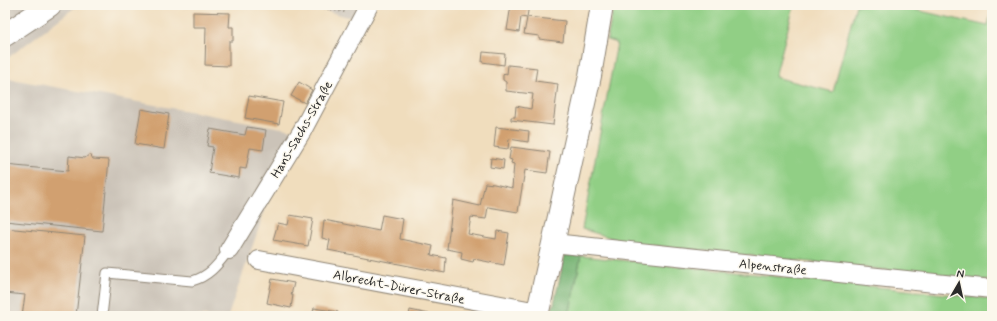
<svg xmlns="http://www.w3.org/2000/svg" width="997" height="321" font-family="Mynerve,sans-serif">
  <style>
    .industrial { fill: #cbc3b8 }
    .green { fill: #91cf85; stroke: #5e7d58 }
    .forest { fill: #74b272; stroke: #506e4e }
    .building { fill: #d1a070 }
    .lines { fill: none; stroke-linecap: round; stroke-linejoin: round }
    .service-casing { stroke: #8e8474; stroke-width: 11 }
    .minor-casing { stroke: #8e8474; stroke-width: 20 }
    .tertiary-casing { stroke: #8e8474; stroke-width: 24 }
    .secondary-casing { stroke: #8e8474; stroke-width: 24 }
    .path { stroke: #8e8474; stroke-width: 2.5; stroke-dasharray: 1 3; stroke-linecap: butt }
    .service { stroke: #fff; stroke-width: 9 }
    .minor { stroke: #fff; stroke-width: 18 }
    .tertiary { stroke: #fff; stroke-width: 22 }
    .secondary { stroke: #fff; stroke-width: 22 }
    .labels { text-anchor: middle; stroke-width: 3; stroke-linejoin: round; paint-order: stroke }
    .street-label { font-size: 13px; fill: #2b2b2b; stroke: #fbf7ec }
  </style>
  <rect width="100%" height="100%" fill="#fbf7ec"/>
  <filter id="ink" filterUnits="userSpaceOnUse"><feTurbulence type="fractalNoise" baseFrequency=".025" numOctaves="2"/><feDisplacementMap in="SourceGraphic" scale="8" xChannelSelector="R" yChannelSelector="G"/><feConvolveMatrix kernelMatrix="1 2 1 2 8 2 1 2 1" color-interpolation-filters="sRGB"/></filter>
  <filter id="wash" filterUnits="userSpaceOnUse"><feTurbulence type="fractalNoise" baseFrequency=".012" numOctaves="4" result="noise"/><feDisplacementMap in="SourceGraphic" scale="16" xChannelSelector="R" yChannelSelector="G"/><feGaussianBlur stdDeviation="0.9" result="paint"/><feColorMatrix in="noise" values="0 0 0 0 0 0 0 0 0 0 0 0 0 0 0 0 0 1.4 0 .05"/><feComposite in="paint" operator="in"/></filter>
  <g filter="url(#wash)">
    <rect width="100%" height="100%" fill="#f0ddbd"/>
    <!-- industrial -->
    <g class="industrial">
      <polygon points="5,5 78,5 5,60"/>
      <polygon points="304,5 361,5 352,18"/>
      <polygon points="5,78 293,130 228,316 5,316"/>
    </g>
    <!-- green -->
    <g class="green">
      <polygon points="614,5 794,5 775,77 833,92 856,5 893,5 988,26 992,7 992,281 628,243 582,229 617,43 607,40"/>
      <polygon points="581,256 992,299 992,316 569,316"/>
    </g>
    <!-- forest -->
    <polygon class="forest" points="565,255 581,256 569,316 549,316 554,304"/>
    <g id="blocks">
      <!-- building -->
      <g class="building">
        <polygon points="511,5 529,5 527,17 565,21 563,42 539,39 539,36 524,34 527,18 521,17 519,32 507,30"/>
        <polygon points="193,12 230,13 229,27 233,27 233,41 229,41 229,66 205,65 206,27 193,27"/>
        <polygon points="483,52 505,54 504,65 482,62"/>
        <polygon points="508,65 537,68 535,81 558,84 553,125 511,120 511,117 515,117 516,106 531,109 533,94 506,91 506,82 503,80 503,75 505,73 507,74"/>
        <polygon points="299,82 312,90 305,103 291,96"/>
        <polygon points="249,96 283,102 279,124 245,118"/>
        <polygon points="141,109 169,114 164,149 135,144"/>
        <polygon points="247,127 266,130 263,150 250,148 246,169 240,168 239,178 209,173 213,147 207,146 210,129 245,135"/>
        <polygon points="496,127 529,131 528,142 509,139 508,149 494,147"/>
        <polygon points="511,147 550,152 547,173 525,170 518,212 488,207 486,219 471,217 468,234 496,239 497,231 509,233 504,265 474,259 473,262 461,259 462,252 447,249 453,200 480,206 485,183 494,184 512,188 514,164 511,163 512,160 509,159"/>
        <polygon points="90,154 93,159 109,160 102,231 5,221 5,165 68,171 69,156 85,158"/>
        <polygon points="491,158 504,160 503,169 490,167"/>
        <polygon points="290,215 313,219 308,246 273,240 278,223 288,225"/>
        <polygon points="382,215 403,219 400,239 433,246 431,255 446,258 445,273 328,250 330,240 322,238 324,220 379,231"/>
        <polygon points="5,228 85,236 76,316 22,316 25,295 5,293"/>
        <polygon points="272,279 294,283 291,295 293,295 291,308 267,303"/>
        <polygon points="314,308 338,312 338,316 312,316"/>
        <polygon points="410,310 434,315 434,316 409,316"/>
      </g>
    </g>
  </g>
  <g filter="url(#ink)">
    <use href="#blocks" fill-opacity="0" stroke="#8e8474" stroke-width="1"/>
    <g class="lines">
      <!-- service casing -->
      <g class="service-casing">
        <path id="service" d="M102,316l5,-43 85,8c18,-5 26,-17 37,-31"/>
      </g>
      <!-- minor casing -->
      <g class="minor-casing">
        <g id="minor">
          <polyline points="553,243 992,289"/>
          <polyline points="229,250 302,131 369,5"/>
          <polyline points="259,260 538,312"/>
        </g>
      </g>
      <!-- tertiary casing -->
      <g class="tertiary-casing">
        <polyline id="tertiary" points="537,316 590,76 602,5"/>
      </g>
      <!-- secondary casing -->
      <g class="secondary-casing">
        <polyline id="secondary" points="5,35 50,5"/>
      </g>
      <!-- path -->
      <polyline class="path" points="308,5 345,12"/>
      <!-- service -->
      <use href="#service" class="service"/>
      <!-- minor -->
      <use href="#minor" class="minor"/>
      <!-- tertiary -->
      <use href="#tertiary" class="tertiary"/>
      <!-- secondary -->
      <use href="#secondary" class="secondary"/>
    </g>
  </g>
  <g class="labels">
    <!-- street labels -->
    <g class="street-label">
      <text transform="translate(301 129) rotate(-60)" y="5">Hans-Sachs-Straße</text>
      <text transform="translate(773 266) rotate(6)" y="5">Alpenstraße</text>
      <text transform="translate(399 286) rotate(11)" y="5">Albrecht-Dürer-Straße</text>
    </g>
  </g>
  <!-- margin -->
  <rect width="997" height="321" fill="none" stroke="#fbf7ec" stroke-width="20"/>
  <!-- north arrow -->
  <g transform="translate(959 283) rotate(9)" stroke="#fbf7ec" stroke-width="3" paint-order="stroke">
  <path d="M0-3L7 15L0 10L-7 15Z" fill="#2b2b2b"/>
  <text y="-6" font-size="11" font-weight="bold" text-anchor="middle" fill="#2b2b2b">N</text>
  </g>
</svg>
